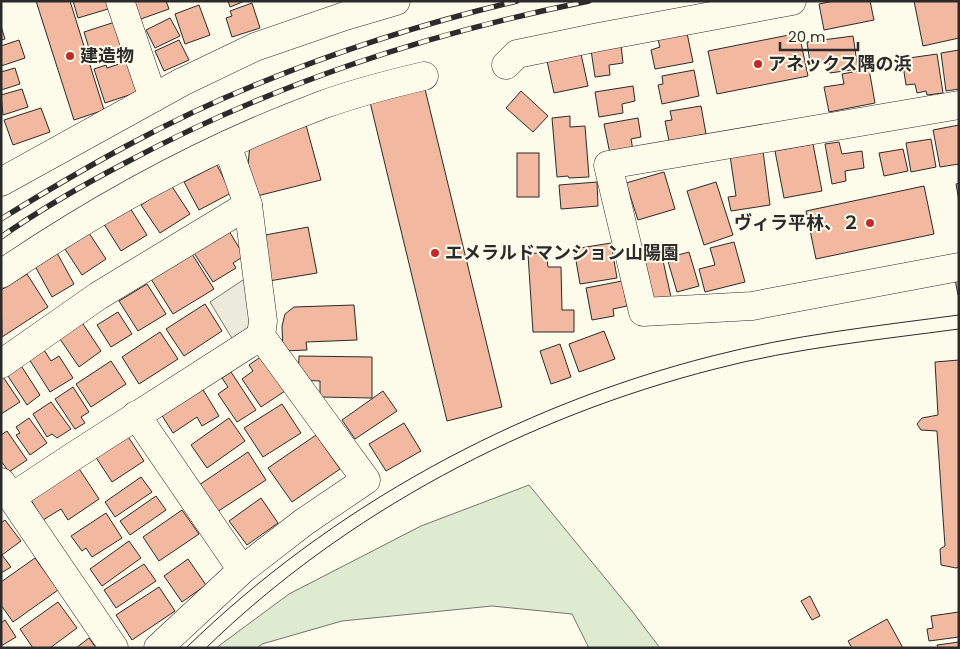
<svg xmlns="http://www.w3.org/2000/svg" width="960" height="649" font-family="Poppins,'Noto Sans JP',sans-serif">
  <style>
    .green { fill: #deebd1; stroke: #74746e }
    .parking { fill: #eceadb; stroke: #74746e }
    .building { fill: #f2b8a0; stroke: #2b2b2b }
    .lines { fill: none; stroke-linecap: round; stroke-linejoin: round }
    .minor-casing { stroke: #2b2b2b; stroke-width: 29 }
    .minor { stroke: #fdfbea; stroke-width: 28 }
    .tram { stroke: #2b2b2b; stroke-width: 1 }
    .rail-casing { stroke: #2b2b2b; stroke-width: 5.5 }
    .rail { stroke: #fdfbea; stroke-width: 4; stroke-dasharray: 11; stroke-linecap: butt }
    .poi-dot { fill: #c62828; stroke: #fdfbea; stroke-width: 2 }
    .labels { text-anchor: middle; stroke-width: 4; stroke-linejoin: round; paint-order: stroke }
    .poi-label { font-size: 18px; font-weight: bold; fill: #2b2b2b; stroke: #fdfbea; text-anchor: start }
  </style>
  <rect width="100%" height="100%" fill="#fdfbea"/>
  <!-- green -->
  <polygon class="green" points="529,485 632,611 660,648 589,648 572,614 492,606 342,621 262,644 257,648 216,648 289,594 421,526"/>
  <!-- parking -->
  <polygon class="parking" points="249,276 257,321 236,345 210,302"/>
  <!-- building -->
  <g class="building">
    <polygon points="36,1 70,1 104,110 74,120"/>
    <polygon points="73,1 106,1 108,9 78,18"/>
    <polygon points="131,1 166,1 169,9 138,20"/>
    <polygon points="228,1 245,1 230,7"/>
    <polygon points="834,1 870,1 874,20 824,30 819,4"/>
    <polygon points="914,1 959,1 959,38 923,46"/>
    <polygon points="252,3 260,28 232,37 226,18 232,16 230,11"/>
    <polygon points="199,5 210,35 185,44 175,14"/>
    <polygon points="170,18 180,36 155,48 146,30"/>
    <polygon points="115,22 125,51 93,61 84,32"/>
    <polygon points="1,26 5,39 1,40"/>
    <polygon points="687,33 693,62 655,69 651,50 660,47 658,40"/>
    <polygon points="799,33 808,76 717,94 708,51"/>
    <polygon points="853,36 858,69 830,73 829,61 810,63 807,42"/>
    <polygon points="19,40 25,58 1,66 1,46"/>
    <polygon points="179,40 189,60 164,71 155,51"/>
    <polygon points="621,45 623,63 609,65 610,75 595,77 591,50"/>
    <polygon points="959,50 959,89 946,91 941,53"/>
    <polygon points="581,54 588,86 554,93 547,61"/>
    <polygon points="937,54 943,93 927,95 926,91 917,93 915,84 906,85 902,59"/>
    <polygon points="128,61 138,92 105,103 94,69 106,65 107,68"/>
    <polygon points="15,68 20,84 1,90 1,72"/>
    <polygon points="869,69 875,103 829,112 824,87 844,84 842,74"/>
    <polygon points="694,70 699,96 662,104 658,85 663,84 662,76"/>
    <polygon points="424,85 502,407 447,421 369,98"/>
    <polygon points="633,86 635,101 622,104 623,113 599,117 595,92"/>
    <polygon points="22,89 28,107 3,115 1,95"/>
    <polygon points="521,91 548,116 533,132 506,108"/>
    <polygon points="701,106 706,134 669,141 665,121 672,120 670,111"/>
    <polygon points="41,108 50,132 13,145 4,120"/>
    <polygon points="570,116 570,127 585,126 589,177 569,178 568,176 557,177 552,118"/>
    <polygon points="638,118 641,137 631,139 633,150 610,154 604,124"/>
    <polygon points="306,125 321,180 257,196 248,165 250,144"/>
    <polygon points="959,125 959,164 940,167 933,130"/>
    <polygon points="931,139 936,167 911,172 906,143"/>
    <polygon points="839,142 842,154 862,151 864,168 845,171 846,181 832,184 825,144"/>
    <polygon points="813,144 822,191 784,198 775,151"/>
    <polygon points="903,149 908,171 884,176 879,153"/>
    <polygon points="763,151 770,205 731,211 728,197 736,196 730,156"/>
    <rect x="517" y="153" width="22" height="44"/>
    <polygon points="217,165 231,193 199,210 184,182"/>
    <polygon points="664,172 675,209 638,220 626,183"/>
    <polygon points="597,182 598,206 561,209 559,185"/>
    <polygon points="716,182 733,235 704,245 687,191"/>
    <polygon points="959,183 959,201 956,184"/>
    <polygon points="171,185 190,214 160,233 141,205"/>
    <polygon points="924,186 934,234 816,259 806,211"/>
    <polygon points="130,208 147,235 121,251 104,224"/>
    <polygon points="308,227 317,273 269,281 260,236"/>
    <polygon points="229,231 244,256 233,263 236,268 213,282 194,253"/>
    <polygon points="89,233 106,259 82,275 65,249"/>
    <polygon points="734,242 745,282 705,292 699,269 715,265 710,248"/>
    <polygon points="611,243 617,278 580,284 574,249"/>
    <polygon points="546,252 548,267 561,267 562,310 574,310 574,332 533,332 528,254"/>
    <polygon points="689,252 699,286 677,292 667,258"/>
    <polygon points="57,253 74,284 52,297 35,266"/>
    <polygon points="192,254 214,289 173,314 151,279"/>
    <polygon points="662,256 671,297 650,302 641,261"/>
    <polygon points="27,274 48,307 2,337 1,290"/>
    <polygon points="955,279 959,279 959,295 958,295"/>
    <polygon points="622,281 627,306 613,309 614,316 592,320 586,288"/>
    <polygon points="147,284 166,314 138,331 119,301"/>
    <polygon points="205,304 222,331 184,356 166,329"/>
    <polygon points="354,305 357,340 306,342 307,350 283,351 282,326 285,314 294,307"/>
    <polygon points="118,312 132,334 111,347 97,325"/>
    <polygon points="81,321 101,351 79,367 58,336"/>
    <polygon points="604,331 615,359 579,372 569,344"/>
    <polygon points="160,332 178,359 139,384 122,357"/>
    <polygon points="560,344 571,377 551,384 540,351"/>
    <polygon points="44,350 51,361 59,356 73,378 50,392 29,359"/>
    <polygon points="262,356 285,391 261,407 242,379 253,371 249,365"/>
    <polygon points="299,356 372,357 372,398 320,397 320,381 298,380"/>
    <polygon points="959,360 959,567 956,568 941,565 940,549 945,546 937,431 921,430 917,424 922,418 938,415 935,362"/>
    <polygon points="18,361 40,395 27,405 4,370"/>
    <polygon points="111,361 126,384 91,407 76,384"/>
    <polygon points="231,372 256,410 237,422 218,394 228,387 222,378"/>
    <polygon points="1,374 20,402 1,414"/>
    <polygon points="73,387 89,412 81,417 85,423 75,429 55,399"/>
    <polygon points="202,388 219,416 202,426 197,417 173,433 161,414"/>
    <polygon points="383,391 397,411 355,439 342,420"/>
    <polygon points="51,402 71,429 57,438 52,434 47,437 33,414"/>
    <polygon points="282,404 301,433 263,457 244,428"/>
    <polygon points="29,418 47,443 30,455 16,435 20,433 16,427"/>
    <polygon points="229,418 245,441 207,468 191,445"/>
    <polygon points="404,423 421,451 386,471 369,444"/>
    <polygon points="7,431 27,460 9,472 1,461 1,435"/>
    <polygon points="127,435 144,461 112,482 95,456"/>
    <polygon points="316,435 340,469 292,502 268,468"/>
    <polygon points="248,452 266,480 217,512 199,485"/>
    <polygon points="76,464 99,499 68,520 61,509 43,520 31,500"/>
    <polygon points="141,477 152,492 115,517 105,502"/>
    <polygon points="156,496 166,510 130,535 120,521"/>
    <polygon points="261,498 278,523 247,545 229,521"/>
    <polygon points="182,510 199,534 159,561 143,537"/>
    <polygon points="106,513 122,538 92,557 86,548 82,551 71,536"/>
    <polygon points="5,520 21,541 2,555 11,567 1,573 1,523"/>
    <polygon points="129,541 141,558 102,586 90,569"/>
    <polygon points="35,558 58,590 13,622 1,605 1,582"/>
    <polygon points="188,559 206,585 182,602 164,576"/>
    <polygon points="144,564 156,581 116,608 104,590"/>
    <polygon points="159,587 175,611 132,640 116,615"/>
    <polygon points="810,596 820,616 812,620 801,601"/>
    <polygon points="58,602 77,628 50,648 33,648 20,629"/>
    <polygon points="959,612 959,637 929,641 927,629 933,628 931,616"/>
    <polygon points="887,619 903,648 852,648 848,641"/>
    <polygon points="5,620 16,637 1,646 1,623"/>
    <polygon points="89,638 96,648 76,648"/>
    <polygon points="959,642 959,648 938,648 937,645"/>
  </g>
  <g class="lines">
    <!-- minor casing -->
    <g class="minor-casing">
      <g id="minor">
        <polyline points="120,1 153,98"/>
        <polyline points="506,65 517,54 599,37 792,1"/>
        <polyline points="959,105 608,165 643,312 752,306 959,267"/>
        <polyline points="1,182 182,82 255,47 345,16 396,1"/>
        <path d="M1,274c100,-68 208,-127 321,-169 33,-12 68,-21 102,-29"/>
        <polyline points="1,364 98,296 248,205"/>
        <polyline points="136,415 242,570"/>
        <polyline points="1,482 114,648"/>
        <polyline points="12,497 74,456 261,336"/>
        <polyline points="158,648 242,570 304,522 366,480 261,336 263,321 248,205 227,145"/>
      </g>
    </g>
    <!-- minor -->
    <use href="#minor" class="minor"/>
    <!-- tram -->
    <g class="tram">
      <path d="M186,648c146,-142 330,-242 526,-292 81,-21 164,-30 247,-41"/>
      <path d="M206,648c140,-136 321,-231 509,-279 80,-21 162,-29 244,-40"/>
    </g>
    <!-- rail casing -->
    <g class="rail-casing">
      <g id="rail">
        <path d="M1,219c81,-50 165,-98 254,-134 85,-35 173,-63 262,-84"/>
        <path d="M1,237c40,-28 82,-52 124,-74 148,-79 300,-129 464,-162"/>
      </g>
    </g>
    <!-- rail -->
    <use href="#rail" class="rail"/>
  </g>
  <!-- markers -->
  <g class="poi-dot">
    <circle cx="70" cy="56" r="5"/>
    <circle cx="758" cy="64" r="5"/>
    <circle cx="870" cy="223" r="5"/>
    <circle cx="435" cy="253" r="5"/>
  </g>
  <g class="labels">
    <!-- poi labels -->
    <g class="poi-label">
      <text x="80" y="62">建造物</text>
      <text x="768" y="70">アネックス隅の浜</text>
      <text x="860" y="229" text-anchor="end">ヴィラ平林、２</text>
      <text x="445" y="259">エメラルドマンション山陽園</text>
    </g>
  </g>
  <!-- border -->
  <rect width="960" height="649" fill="none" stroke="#2b2b2b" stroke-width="5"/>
  <!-- scale -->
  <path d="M780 42v8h78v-8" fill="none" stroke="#2b2b2b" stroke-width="2.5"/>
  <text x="788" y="42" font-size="15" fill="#2b2b2b" stroke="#fdfbea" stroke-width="4" paint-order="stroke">20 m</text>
</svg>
